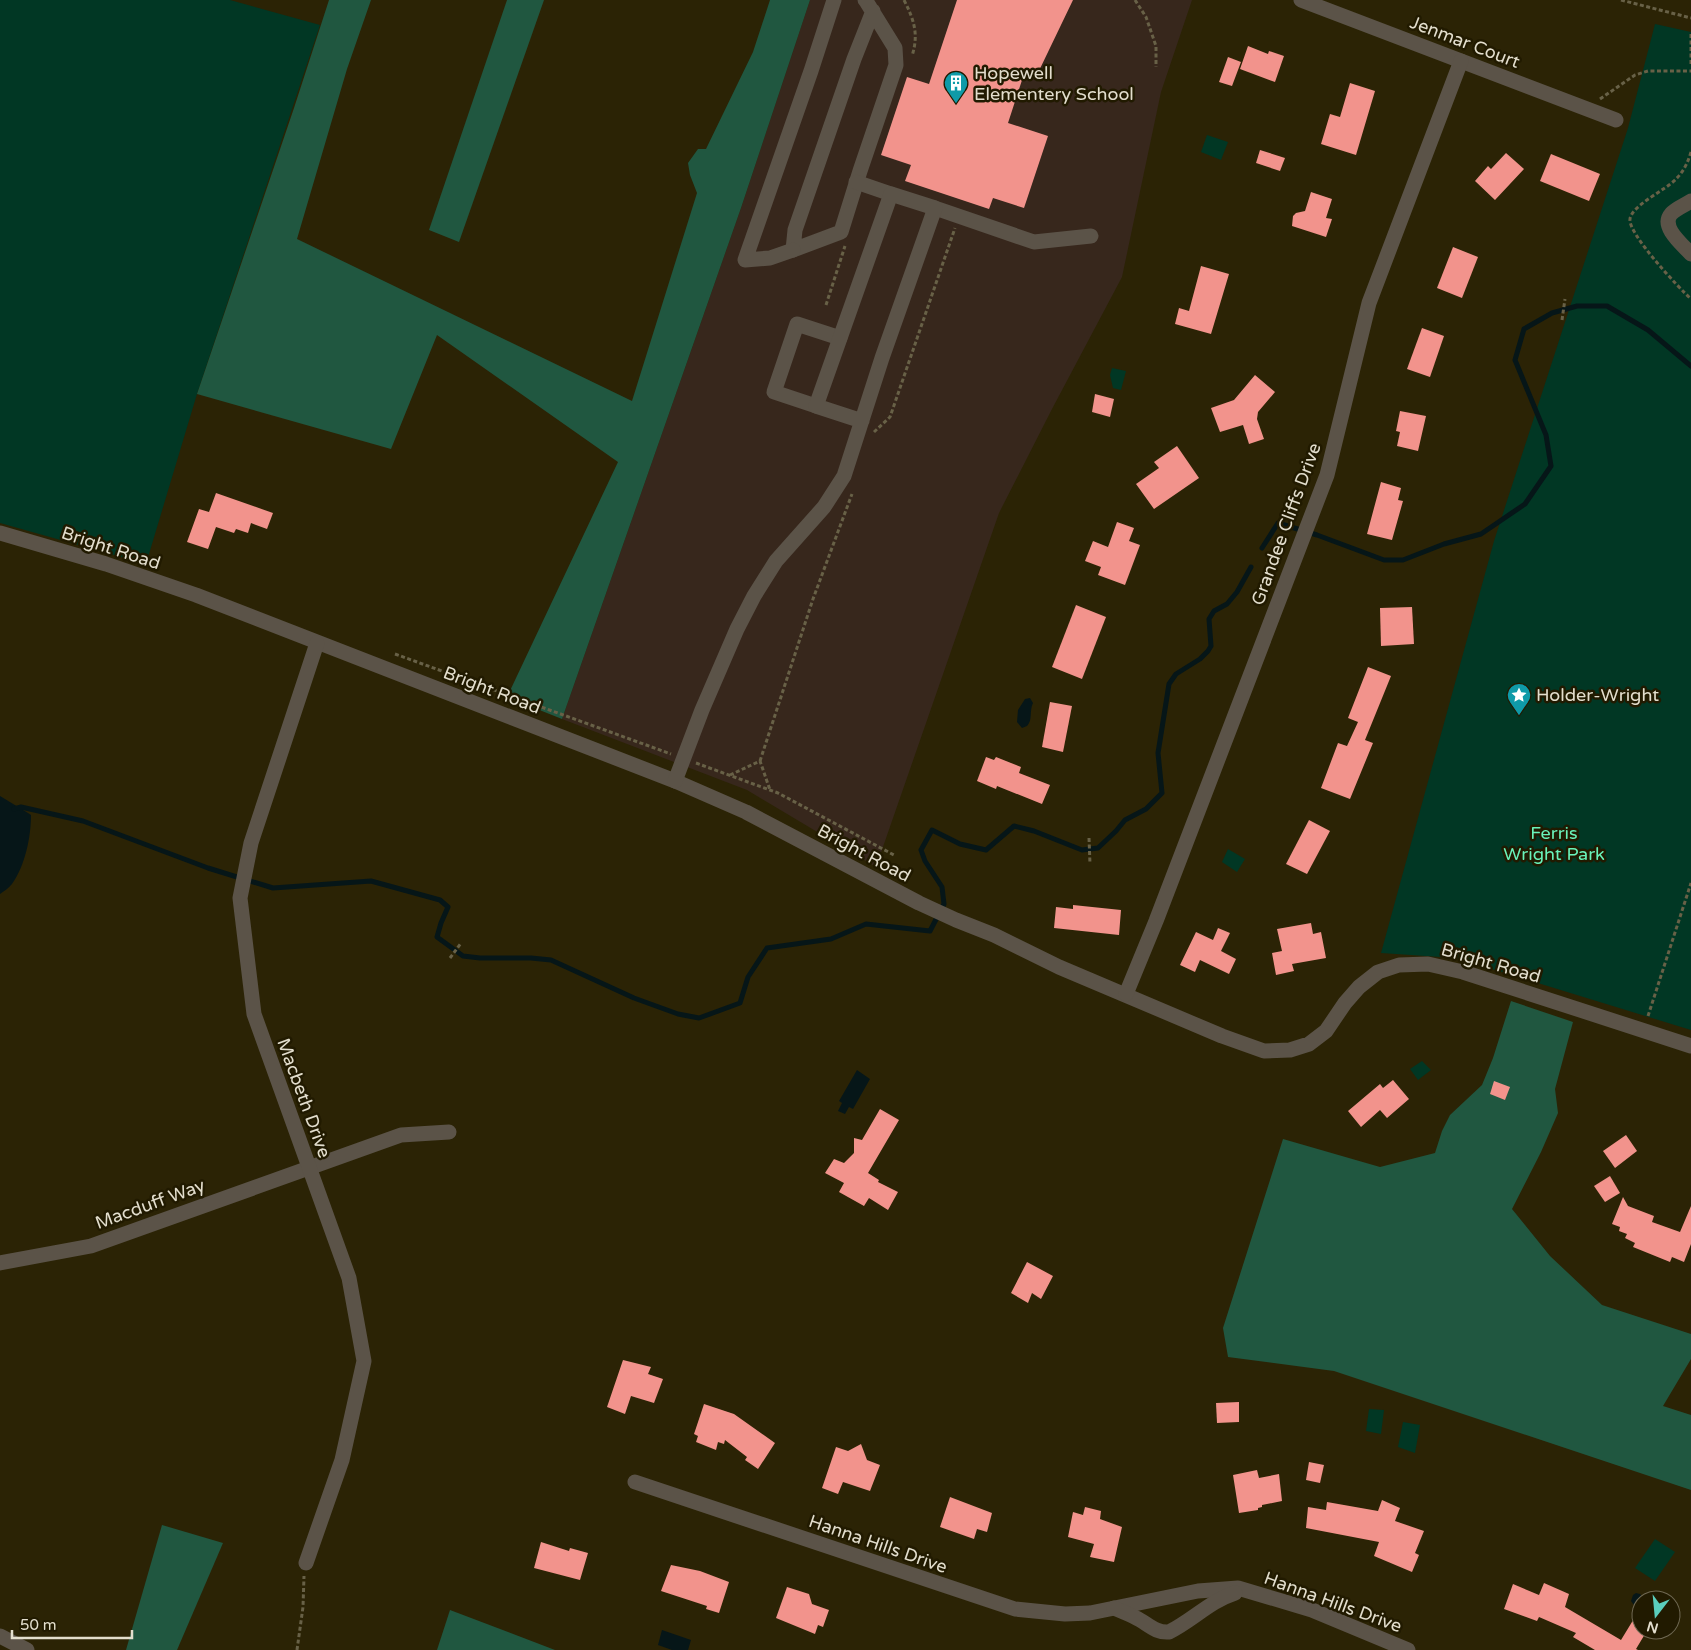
<svg xmlns="http://www.w3.org/2000/svg" width="1691" height="1650" font-family="'Varela Round',sans-serif">
  <style>
    .education { fill: #37271c }
    .green { fill: #013724 }
    .forest { fill: #205740 }
    .water { fill: #061618 }
    .lines { fill: none; stroke-linecap: round; stroke-linejoin: round }
    .stream { stroke: #061618; stroke-width: 5 }
    .building { fill: #f2938c }
    .path { stroke: #686147; stroke-width: 3; stroke-dasharray: 4 2.5; stroke-linecap: butt }
    .minor { stroke: #5b5348; stroke-width: 15 }
    .labels { text-anchor: middle; stroke-width: 5; stroke-linejoin: round; paint-order: stroke }
    .street-label { font-size: 18px; fill: #e3decd; stroke: #211a00 }
    .poi-label { font-size: 18px; fill: #e3decd; stroke: #211a00; text-anchor: start }
    .park-label { font-size: 18px; fill: #69f3ba; stroke: #211a00 }
  </style>
  <rect width="100%" height="100%" fill="#2b2305"/>
  <!-- education -->
  <polygon class="education" points="810,0 1192,0 1161,92 1122,277 1052,409 999,513 876,867 747,790 562,719 741,208"/>
  <!-- green -->
  <g class="green">
    <polygon points="0,0 230,0 320,25 197,394 146,564 0,523"/>
    <polygon points="1655,24 1691,32 1691,1030 1456,958 1381,953 1494,541 1628,128"/>
    <polygon points="1207,135 1228,142 1221,160 1201,152"/>
    <polygon points="1112,368 1126,371 1121,390 1113,388 1110,375"/>
    <polygon points="1228,849 1245,859 1237,872 1222,862"/>
    <polygon points="1422,1061 1431,1070 1418,1080 1410,1069"/>
    <polygon points="1369,1409 1384,1410 1381,1434 1366,1431"/>
    <polygon points="1403,1422 1420,1425 1415,1453 1398,1447"/>
    <polygon points="1655,1539 1675,1552 1655,1581 1635,1568"/>
  </g>
  <!-- forest -->
  <g class="forest">
    <polygon points="329,0 371,0 347,69 297,239 632,401 697,193 690,175 688,163 698,149 706,149 753,52 770,0 810,0 741,208 562,719 507,697 618,462 437,335 391,449 197,394 294,108"/>
    <polygon points="507,0 544,0 459,242 429,230"/>
    <polygon points="1511,1001 1573,1022 1555,1089 1558,1113 1541,1152 1512,1209 1550,1256 1602,1305 1691,1334 1691,1359 1663,1406 1691,1415 1691,1490 1334,1371 1228,1357 1223,1328 1283,1139 1380,1167 1435,1153 1442,1131 1450,1115 1482,1085 1493,1058"/>
    <polygon points="162,1525 223,1543 177,1650 126,1650"/>
    <polygon points="450,1610 555,1650 437,1650"/>
  </g>
  <!-- water -->
  <g class="water">
    <path d="M1030,698l3,5c-4,8 0,17 -6,23l-5,2 -5,-6 1,-12 7,-11z"/>
    <path d="M0,796l28,17 3,2c0,22 -6,51 -19,69 -3,4 -8,7 -12,10z"/>
    <polygon points="857,1070 870,1079 853,1109 849,1107 845,1114 838,1111 842,1103 839,1101"/>
    <polygon points="1636,1593 1640,1594 1644,1599 1641,1600 1641,1617 1637,1615 1637,1609 1631,1601 1633,1595"/>
    <polygon points="662,1630 691,1640 688,1650 672,1650 658,1645"/>
  </g>
  <g class="lines">
    <!-- stream -->
    <g class="stream">
      <polyline points="1262,548 1278,523 1317,535 1384,560 1403,560 1444,544 1481,534 1525,504 1551,466 1546,435 1515,360 1524,329 1552,313 1577,306 1607,306 1648,330 1691,366"/>
      <polyline points="14,809 21,807 83,821 208,868 273,888 371,881 440,900 448,907 441,923 437,937 463,956 480,958 531,958 551,960 634,998 678,1014 699,1018 740,1003 748,977 767,948 831,939 866,924 930,931 944,904 942,887 925,861 921,850 932,830 960,844 986,850 1014,826 1034,831 1082,850 1098,848 1116,831 1125,820 1146,809 1162,793 1158,753 1169,684 1176,674 1200,659 1208,651 1211,646 1209,619 1214,611 1227,604 1237,592 1251,567"/>
    </g>
  </g>
  <!-- building -->
  <g class="building">
    <polygon points="957,0 1073,0 1036,77 1023,77 1008,123 1048,136 1024,208 993,198 989,209 905,181 911,165 881,155 907,77 929,84"/>
    <polygon points="1248,46 1268,54 1269,51 1284,56 1275,82 1240,69"/>
    <polygon points="1228,57 1241,62 1232,86 1219,82"/>
    <polygon points="1350,83 1375,91 1356,155 1321,144 1330,114 1340,117"/>
    <polygon points="1260,150 1285,158 1280,171 1256,163"/>
    <polygon points="1506,153 1524,169 1495,200 1475,181 1488,166 1491,169"/>
    <polygon points="1551,154 1600,174 1589,201 1540,181"/>
    <polygon points="1311,192 1332,199 1326,218 1332,219 1326,237 1292,226 1293,216 1296,213 1305,211"/>
    <polygon points="1453,247 1478,257 1462,298 1437,288"/>
    <polygon points="1201,266 1229,274 1211,334 1175,324 1179,308 1189,311"/>
    <polygon points="1422,328 1444,336 1430,377 1407,369"/>
    <polygon points="1255,375 1275,392 1258,412 1257,419 1264,439 1249,444 1243,425 1220,432 1211,408 1234,400"/>
    <polygon points="1095,394 1114,399 1110,417 1092,412"/>
    <polygon points="1400,411 1426,416 1418,451 1397,446 1400,432 1396,431"/>
    <polygon points="1177,446 1199,478 1154,509 1136,484 1159,468 1154,462"/>
    <polygon points="1381,482 1401,488 1398,500 1403,501 1392,540 1367,534"/>
    <polygon points="216,493 273,513 267,529 251,523 248,533 236,529 234,533 216,527 208,549 187,542 199,509 209,512"/>
    <polygon points="1117,522 1134,528 1129,541 1140,545 1125,585 1098,575 1101,567 1085,561 1093,541 1108,547"/>
    <polygon points="1076,605 1106,617 1082,679 1052,667"/>
    <polygon points="1412,607 1414,644 1381,646 1380,608"/>
    <polygon points="1368,667 1391,676 1365,740 1373,743 1350,799 1321,788 1338,743 1347,746 1358,722 1348,718"/>
    <polygon points="1050,702 1072,706 1063,752 1042,747"/>
    <polygon points="986,757 994,760 996,757 1021,767 1019,773 1050,785 1042,804 997,786 996,789 977,781"/>
    <polygon points="1309,820 1330,831 1307,874 1286,864"/>
    <polygon points="1073,905 1121,910 1119,935 1054,928 1056,907 1073,909"/>
    <polygon points="1311,923 1313,934 1321,932 1326,958 1292,964 1294,971 1276,975 1272,953 1282,951 1277,929"/>
    <polygon points="1218,928 1230,933 1221,951 1236,959 1229,974 1200,960 1195,972 1180,965 1196,932 1213,940"/>
    <polygon points="1393,1080 1409,1099 1387,1118 1380,1110 1361,1127 1348,1111 1380,1084 1383,1088"/>
    <polygon points="1494,1081 1510,1087 1505,1100 1490,1094"/>
    <polygon points="880,1109 899,1120 868,1173 879,1180 878,1182 898,1192 888,1210 869,1198 864,1206 839,1192 844,1183 825,1173 834,1159 844,1163 854,1153 854,1138 862,1140"/>
    <polygon points="1626,1135 1637,1151 1615,1168 1603,1151"/>
    <polygon points="1610,1176 1620,1193 1605,1202 1594,1186"/>
    <polygon points="1623,1197 1628,1206 1654,1216 1652,1222 1680,1232 1691,1206 1691,1244 1684,1262 1672,1257 1670,1262 1633,1247 1635,1243 1625,1238 1627,1234 1619,1231 1620,1227 1612,1224"/>
    <polygon points="1027,1262 1053,1276 1041,1299 1032,1293 1028,1303 1011,1293"/>
    <polygon points="623,1360 651,1367 648,1374 663,1379 654,1403 631,1396 625,1414 607,1407"/>
    <polygon points="1239,1402 1239,1422 1217,1423 1216,1403"/>
    <polygon points="704,1404 734,1414 775,1443 758,1469 745,1460 747,1457 725,1440 724,1444 718,1442 716,1450 696,1442 698,1436 694,1434"/>
    <polygon points="861,1444 867,1460 880,1465 870,1491 843,1482 838,1494 822,1488 836,1447 848,1451"/>
    <polygon points="1309,1462 1324,1465 1320,1483 1306,1480"/>
    <polygon points="1257,1470 1259,1478 1279,1474 1282,1501 1262,1505 1262,1507 1258,1508 1258,1510 1239,1513 1233,1475"/>
    <polygon points="950,1497 992,1513 987,1532 977,1529 974,1539 940,1527"/>
    <polygon points="1382,1500 1400,1508 1395,1521 1424,1531 1415,1553 1419,1555 1412,1572 1374,1556 1379,1542 1306,1528 1308,1507 1326,1510 1327,1502 1378,1511"/>
    <polygon points="1085,1507 1101,1511 1100,1519 1122,1527 1114,1562 1090,1557 1094,1544 1068,1537 1073,1512 1083,1515"/>
    <polygon points="541,1542 569,1551 570,1548 588,1553 580,1580 534,1568"/>
    <polygon points="671,1565 700,1571 729,1582 719,1613 706,1609 707,1606 661,1591"/>
    <polygon points="1544,1583 1569,1594 1565,1607 1621,1640 1635,1617 1638,1630 1645,1634 1636,1649 1638,1650 1595,1650 1573,1637 1576,1633 1539,1617 1537,1621 1504,1609 1513,1584 1539,1595"/>
    <polygon points="787,1587 809,1594 812,1604 829,1610 823,1627 818,1625 815,1634 776,1618"/>
  </g>
  <g class="lines">
    <!-- path -->
    <g class="path">
      <path d="M904,0c10,20 15,34 8,56"/>
      <polyline points="1135,0 1146,17 1156,46 1156,67"/>
      <polyline points="1621,0 1691,18"/>
      <polyline points="1691,34 1691,65"/>
      <polyline points="1600,99 1635,75 1648,71 1691,71"/>
      <path d="M1691,152c-3,10 -7,19 -15,27 -10,11 -44,26 -46,40 -2,15 49,69 61,80"/>
      <polyline points="826,305 845,246"/>
      <polyline points="1562,320 1565,299"/>
      <polyline points="874,432 890,417 955,228"/>
      <polyline points="395,654 671,754"/>
      <polyline points="760,761 813,599 852,494"/>
      <polyline points="696,763 778,793 894,855"/>
      <polyline points="730,775 760,761 770,790"/>
      <polyline points="1089,838 1090,864"/>
      <polyline points="450,958 461,943"/>
      <polyline points="1648,1016 1691,883"/>
      <polyline points="297,1650 303,1607 304,1576"/>
    </g>
    <!-- minor -->
    <g class="minor">
      <polyline points="865,0 866,1 895,48 896,65 860,171 841,232 793,250 795,230 854,59 873,11"/>
      <polyline points="1301,0 1616,120"/>
      <polyline points="856,182 891,194"/>
      <path d="M1691,201c-6,4 -16,8 -20,13 -11,13 12,31 20,40"/>
      <polyline points="935,208 1034,242 1091,236"/>
      <polyline points="793,250 770,258 745,260 811,71 834,0"/>
      <polyline points="816,406 774,392 797,324 840,338"/>
      <polyline points="0,533 106,564 196,595 675,781 746,812 919,903 956,920 994,935 1059,967 1222,1036 1264,1051 1290,1050 1309,1044 1326,1031 1345,1003 1359,987 1378,972 1399,965 1428,964 1463,972 1691,1046"/>
      <polyline points="675,781 702,710 737,629 754,596 776,561 824,507 844,476 882,358 935,208 891,194 816,406 862,421"/>
      <polyline points="1126,994 1156,921 1327,475 1369,303 1461,61"/>
      <polyline points="0,1263 91,1246 401,1135 449,1132"/>
      <polyline points="635,1482 1015,1609 1065,1614 1090,1613 1198,1591 1238,1588 1312,1610 1408,1650"/>
      <polyline points="306,1563 342,1460 364,1361 349,1278 254,1014 240,898 251,843 317,643"/>
      <path d="M1114,1608c9,4 18,7 26,12 10,6 17,13 29,12 24,-12 41,-31 66,-39"/>
      <polyline points="0,1636 27,1650"/>
    </g>
  </g>
  <!-- icons -->
  <defs>
    <g id="building-pin" transform="scale(1.25)"><path d="M0 17L-7.5 6A9.5 9.5 0 1 1 7.5 6Z" fill="#0f9aa8" stroke="#211a00"/><path d="M-4-6H4V6H1V3H-1V6H-4ZM-2.5-4.3h1.7v1.8h-1.7ZM.8-4.3h1.7v1.8H.8ZM-2.5-1h1.7V.8h-1.7ZM.8-1h1.7V.8H.8Z" fill="#fff"/></g>
    <g id="sight-pin" transform="scale(1.25)"><path d="M0 17L-7.5 6A9.5 9.5 0 1 1 7.5 6Z" fill="#0f9aa8" stroke="#211a00"/><path d="M0-6L1.8-2.2L6-1.7L2.9 1.2L3.7 5.4L0 3.3L-3.7 5.4L-2.9 1.2L-6-1.7L-1.8-2.2Z" fill="#fff"/></g>
  </defs>
  <g fill-rule="evenodd">
    <use href="#building-pin" x="956" y="83"/>
    <use href="#sight-pin" x="1519" y="695"/>
  </g>
  <g class="labels">
    <!-- street labels -->
    <g class="street-label">
      <text transform="translate(1465 42) rotate(21)" y="6">Jenmar Court</text>
      <text transform="translate(1286 524) rotate(-70)" y="6">Grandee Cliffs Drive</text>
      <text transform="translate(111 548) rotate(18)" y="6">Bright Road</text>
      <text transform="translate(492 690) rotate(21)" y="6">Bright Road</text>
      <text transform="translate(864 853) rotate(28)" y="6">Bright Road</text>
      <text transform="translate(1491 963) rotate(16)" y="6">Bright Road</text>
      <text transform="translate(304 1098) rotate(70)" y="6">Macbeth Drive</text>
      <text transform="translate(150 1204) rotate(-20)" y="6">Macduff Way</text>
      <text transform="translate(878 1544) rotate(19)" y="6">Hanna Hills Drive</text>
      <text transform="translate(1333 1602) rotate(20)" y="6">Hanna Hills Drive</text>
    </g>
    <!-- poi labels -->
    <g class="poi-label">
      <text x="974" y="79">Hopewell<tspan x="974" dy="21">Elementery School</tspan></text>
      <text x="1536" y="701">Holder-Wright</text>
    </g>
    <!-- park labels -->
    <g class="park-label">
      <text x="1554" y="839">Ferris<tspan x="1554" dy="21">Wright Park</tspan></text>
    </g>
  </g>
  <!-- north arrow -->
  <g transform="translate(1656 1615) rotate(196)"><circle r="24" fill="#211a00" stroke="#6f6852"/>
  <path d="M0-4L9 19L0 12L-9 19Z" fill="#5acebd"/>
  <text y="-8" font-size="14" font-weight="bold" text-anchor="middle" fill="#e3decd">N</text>
  </g>
  <!-- scale -->
  <path d="M12 1630v8h120v-8" fill="none" stroke="#e3decd" stroke-width="2.5"/>
  <text x="20" y="1630" font-size="15" fill="#e3decd" stroke="#211a00" stroke-width="4" paint-order="stroke">50 m</text>
</svg>
